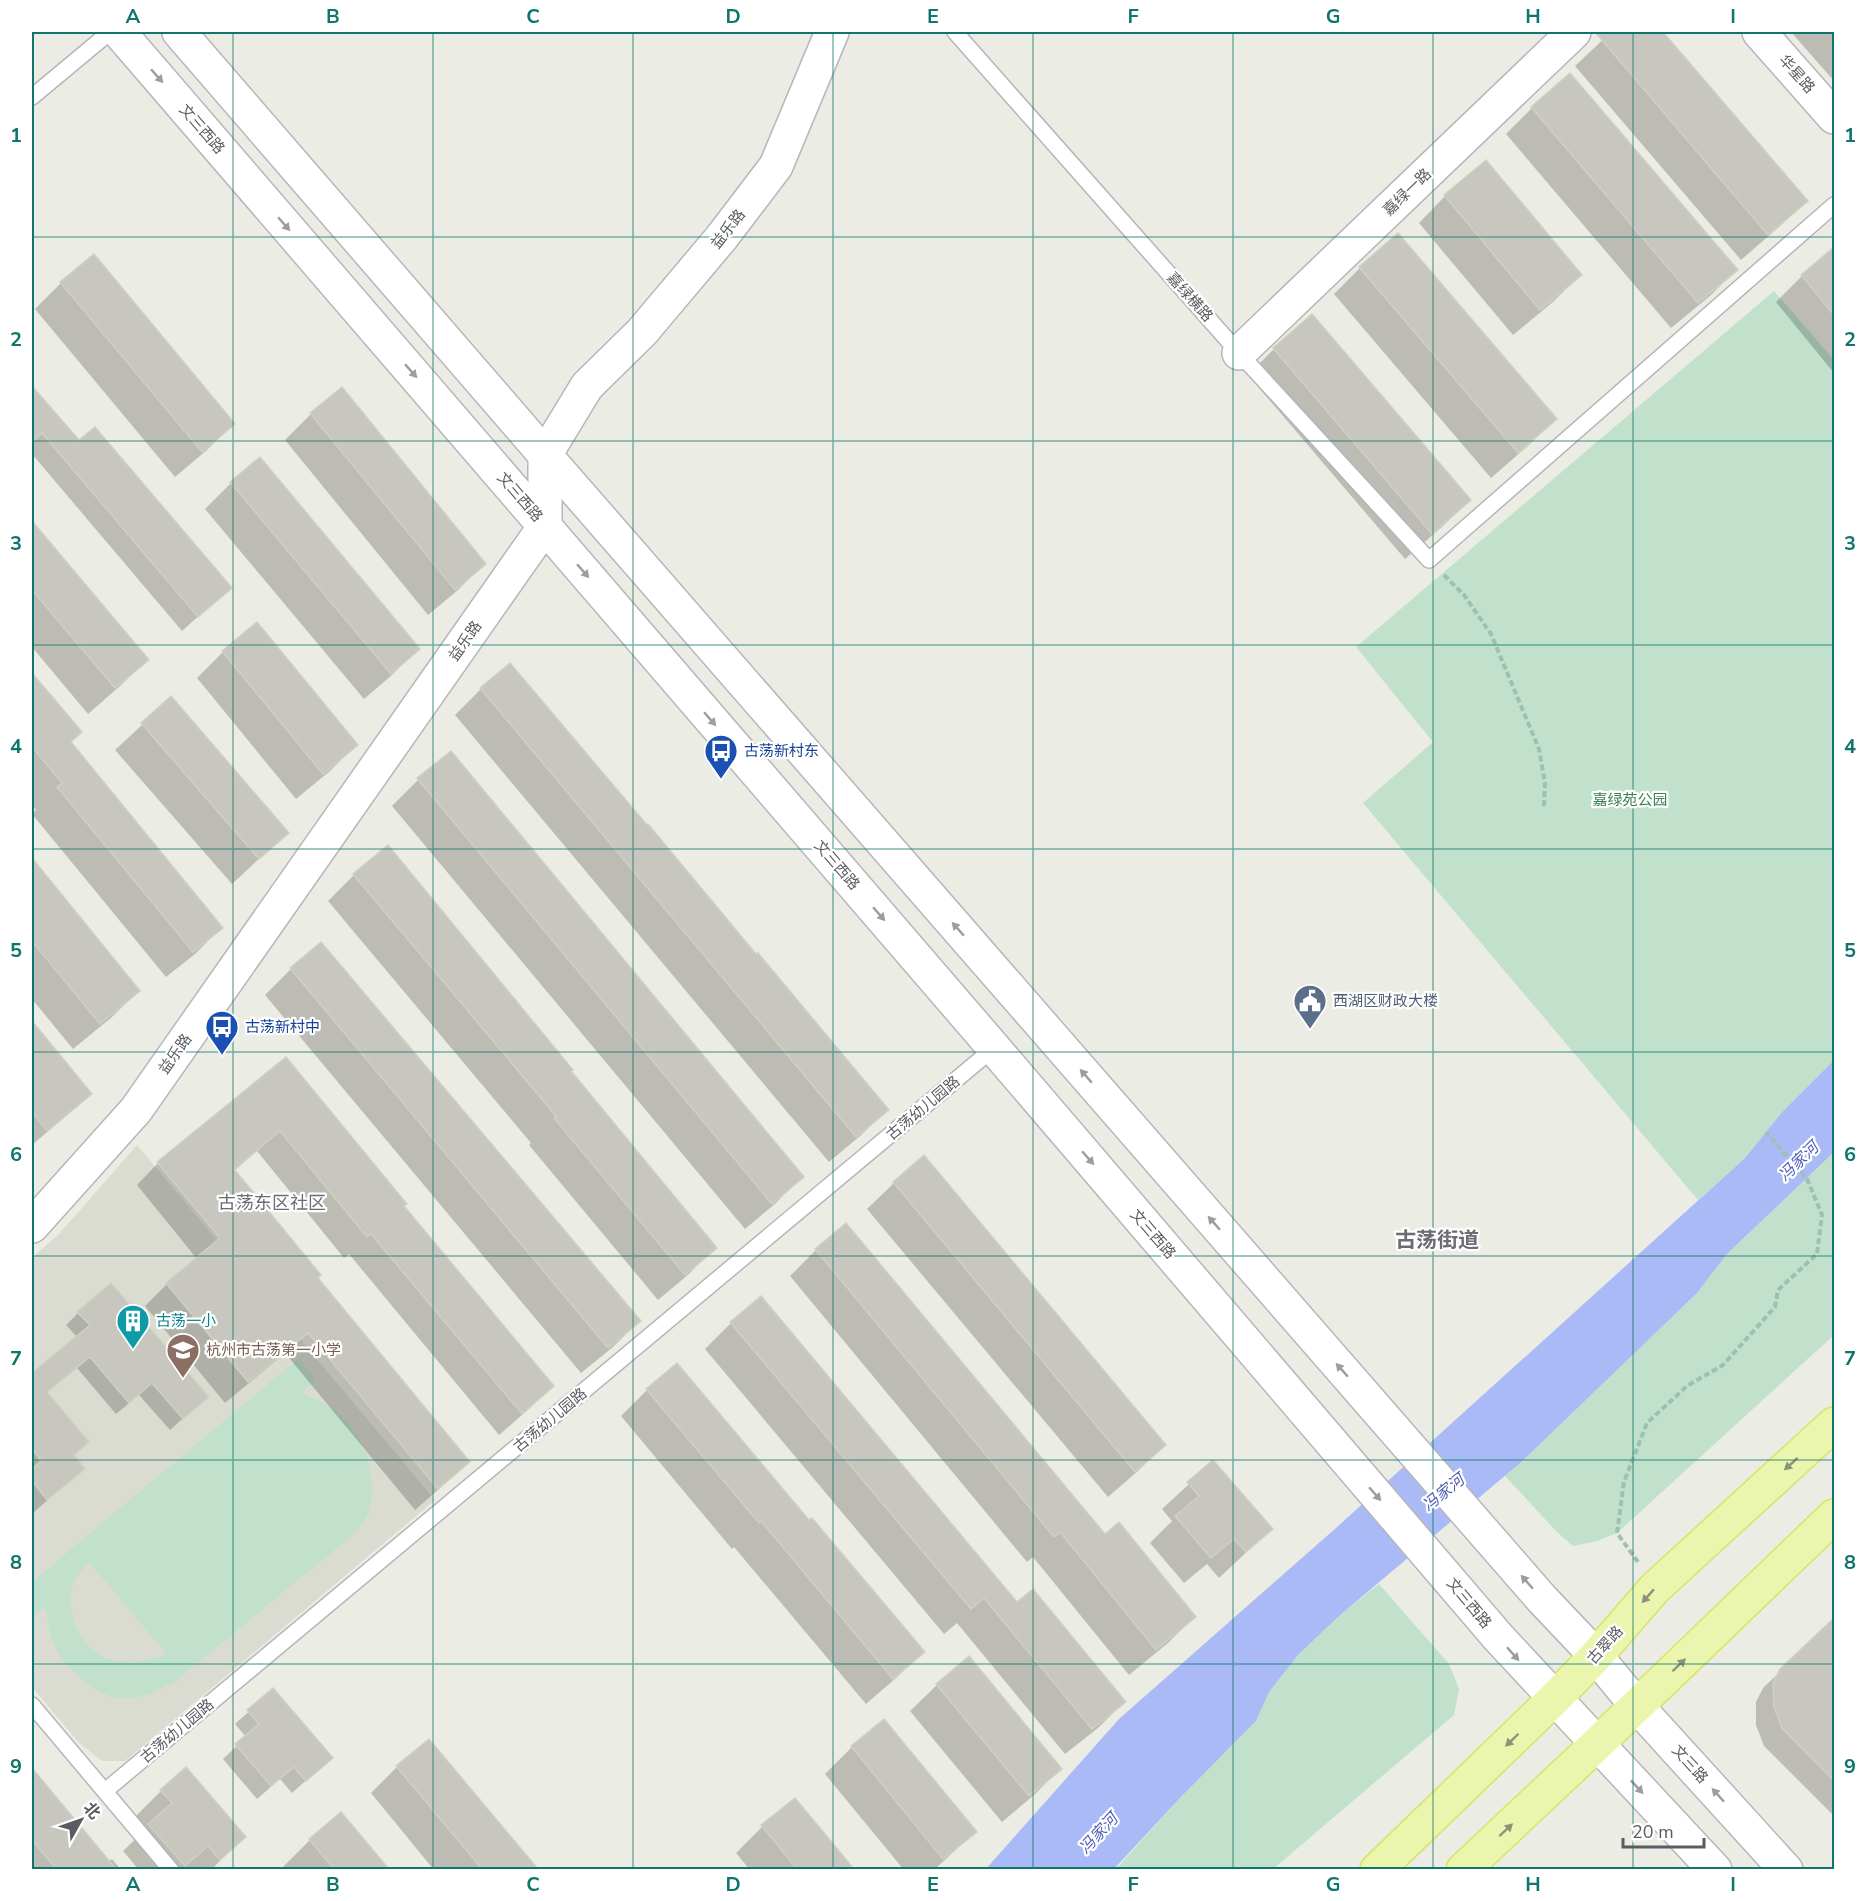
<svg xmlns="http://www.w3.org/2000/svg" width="1866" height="1901" font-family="'Nunito Sans','Noto Sans SC',sans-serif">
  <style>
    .education { fill: #dbdcd1 }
    .green { fill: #c1e1cc; fill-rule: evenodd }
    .water { fill: #a9baf6 }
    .shadow { fill: #0003 }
    .building { fill: #c7c7bf; stroke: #d0d0c2; stroke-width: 1.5 }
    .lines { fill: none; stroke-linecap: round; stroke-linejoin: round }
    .service-casing { stroke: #b5b6bc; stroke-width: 18 }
    .tertiary-casing { stroke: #b5b6bc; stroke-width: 36 }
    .secondary-casing { stroke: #b6b6bd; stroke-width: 36 }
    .primary-casing { stroke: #dbe265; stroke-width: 36 }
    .path { stroke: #9cc1b3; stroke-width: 4; stroke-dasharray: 6 3; stroke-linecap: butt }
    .service { stroke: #fff; stroke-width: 15 }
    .tertiary { stroke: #fff; stroke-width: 33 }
    .secondary { stroke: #fff; stroke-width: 33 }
    .primary { stroke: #eaf6ad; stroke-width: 33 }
    .oneway { fill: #9d9da1 }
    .oneway2 { fill: #8d927c }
    .grid { fill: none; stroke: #0f766e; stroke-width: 1.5; stroke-opacity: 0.55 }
    .labels { text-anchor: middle; stroke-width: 4.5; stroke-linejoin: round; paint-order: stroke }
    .street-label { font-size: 15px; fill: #5b5c62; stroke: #fff }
    .transit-label { font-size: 15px; fill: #164399; stroke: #fff; text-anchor: start }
    .park-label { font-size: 15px; fill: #3d7f56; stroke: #fff }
    .service-label { font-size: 15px; fill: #4e5e75; stroke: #fff; text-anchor: start }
    .culture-label { font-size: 15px; fill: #0d838f; stroke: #fff; text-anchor: start }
    .education-label { font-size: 15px; fill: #785e54; stroke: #fff; text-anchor: start }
    .water-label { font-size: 16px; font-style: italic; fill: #4f5eb6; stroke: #fff }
    .quarter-label { font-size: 18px; fill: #6c6d74; stroke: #fff }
    .district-label { font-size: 21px; font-weight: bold; fill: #6c6d74; stroke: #fff }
    .neatline { fill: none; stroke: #0f766e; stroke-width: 2 }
    .grid-label { font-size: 20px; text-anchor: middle; font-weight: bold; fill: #0f766e }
  </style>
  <rect width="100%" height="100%" fill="#ebece3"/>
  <!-- education -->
  <polygon class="education" points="137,1145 435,1500 125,1761 102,1761 79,1743 32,1687 32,1258 60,1233"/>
  <!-- green -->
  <g class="green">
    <polygon points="1774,291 1834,360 1834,1060 1783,1111 1745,1158 1698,1200 1363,803 1433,742 1356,647"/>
    <polygon points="1834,1152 1834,1335 1617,1533 1597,1541 1573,1546 1557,1532 1505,1476 1697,1293 1727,1254"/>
    <path d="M299,1358l17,23 -15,12c11,5 23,9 33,17 30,23 44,65 35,101 -2,8 -10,16 -15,23l-181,149c-16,7 -35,18 -54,15 -29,-4 -61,-36 -69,-64 -2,-9 -3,-18 -5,-27l-13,10v-35zM89,1562l77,91v1c-40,17 -80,9 -93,-37 -3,-10 -4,-27 1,-36 4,-7 10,-13 15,-19z"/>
    <polygon points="1379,1584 1449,1664 1459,1689 1454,1715 1273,1869 1115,1870 1179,1799 1256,1721 1269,1692 1298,1655 1338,1617"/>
  </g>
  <!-- water -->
  <polygon class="water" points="1834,1060 1834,1152 1727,1254 1697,1293 1520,1463 1338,1617 1298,1655 1269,1692 1256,1721 1179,1799 1114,1869 985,1870 1119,1719 1336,1528 1745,1158 1783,1111"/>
  <!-- shadow -->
  <g class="shadow">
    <polygon points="1611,32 1661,32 1806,201 1779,227 1741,260 1575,66"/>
    <polygon points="1791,32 1834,32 1834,81"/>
    <polygon points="1570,76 1736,270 1710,296 1671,328 1506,134 1532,108"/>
    <polygon points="1486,162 1580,275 1554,301 1513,335 1419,223 1445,196"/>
    <polygon points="1398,235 1555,419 1529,445 1491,478 1334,294 1360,268"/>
    <polygon points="1834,249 1834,373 1776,302 1802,276"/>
    <polygon points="61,283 233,424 207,450 175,477 35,309"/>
    <polygon points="1274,349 1469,500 1443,526 1405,559 1248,375"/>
    <polygon points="32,388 79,442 230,588 182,631 32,454"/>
    <polygon points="311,414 484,564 458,590 428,615 285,440"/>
    <polygon points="231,483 418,649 392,675 364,699 205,509"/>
    <polygon points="32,523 147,660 120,686 88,714 32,647"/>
    <polygon points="223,652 356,745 330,771 296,799 197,678"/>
    <polygon points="510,665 887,1110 860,1136 829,1162 455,715 481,689"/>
    <polygon points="32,675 79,732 70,742 221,928 195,954 166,977 32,814 36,810 32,804"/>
    <polygon points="171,698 287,833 232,884 115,750"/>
    <polygon points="451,753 802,1176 776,1203 745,1229 392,806 418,780"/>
    <polygon points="41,872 138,991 112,1017 73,1049 32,999 32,880"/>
    <polygon points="354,875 569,1071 715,1247 689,1274 658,1300 529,1145 531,1143 328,901"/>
    <polygon points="291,969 639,1321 613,1347 581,1373 265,995"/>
    <polygon points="32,1023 90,1094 72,1111 32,1145"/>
    <polygon points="286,1059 402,1207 552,1386 530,1408 499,1435 349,1254 344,1258 257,1151 234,1171 316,1278 468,1461 446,1483 415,1510 285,1353 225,1403 145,1306 167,1284 197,1259 137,1185 158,1163"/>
    <polygon points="894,1183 1164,1445 1138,1471 1108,1497 867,1209"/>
    <polygon points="816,1250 1105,1536 1194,1617 1168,1643 1129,1675 1033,1557 1027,1562 790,1276"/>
    <polygon points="761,1298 1017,1604 1124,1702 1098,1728 1065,1754 957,1623 944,1634 705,1349 731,1323"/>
    <polygon points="78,1313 207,1397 170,1430 139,1395 116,1414 77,1368 46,1393 87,1442 73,1457 83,1469 34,1512 32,1508 32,1375 77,1337 66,1325"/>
    <polygon points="677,1365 809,1522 923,1652 896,1678 866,1704 734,1547 732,1549 621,1416 647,1390"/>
    <polygon points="1213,1462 1271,1529 1219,1578 1207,1564 1184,1583 1150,1543 1172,1521 1162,1509"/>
    <polygon points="1834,1620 1834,1816 1764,1746 1756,1725 1756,1702 1763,1688"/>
    <polygon points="937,1685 1060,1769 1034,1795 1002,1822 910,1711"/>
    <polygon points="273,1690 331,1758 292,1793 280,1779 257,1799 223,1759 246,1737 235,1724"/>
    <polygon points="884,1721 975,1832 934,1870 904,1870 825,1774 852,1747"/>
    <polygon points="428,1741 536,1870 434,1870 371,1793 397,1767"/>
    <polygon points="32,1770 108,1862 112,1859 121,1870 32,1870"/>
    <polygon points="161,1791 244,1837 211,1870 139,1870 123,1851 146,1829 135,1817"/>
    <polygon points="795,1800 852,1870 750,1870 736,1853 762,1827"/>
    <polygon points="341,1814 387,1870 286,1870 283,1867 310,1840"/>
  </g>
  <!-- building -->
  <g class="building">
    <polygon points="1595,32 1663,32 1808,201 1768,235"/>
    <polygon points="1570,73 1738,270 1698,303 1531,107"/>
    <polygon points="1486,160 1582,275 1540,310 1444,195"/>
    <polygon points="1398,233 1557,419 1518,453 1359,267"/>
    <polygon points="1834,247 1834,315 1801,275"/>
    <polygon points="94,254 235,424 202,452 60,282"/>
    <polygon points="1312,314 1471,500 1432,534 1273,348"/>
    <polygon points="32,386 79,440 95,427 232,588 198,617 42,433 32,442"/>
    <polygon points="342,387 486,564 455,590 310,413"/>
    <polygon points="260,457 420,649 391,674 230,482"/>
    <polygon points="32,521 149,660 115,688 32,590"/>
    <polygon points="257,622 358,745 323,774 222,651"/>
    <polygon points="510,663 647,825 648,824 756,954 758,953 889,1110 856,1137 480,688"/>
    <polygon points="32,673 82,732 71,742 223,928 193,952 57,787 62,783 32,747"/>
    <polygon points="171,696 289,833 259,859 141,723"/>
    <polygon points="451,751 804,1177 772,1204 417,778"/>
    <polygon points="388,845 573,1070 571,1071 717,1248 685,1275 554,1118 556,1116 353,874"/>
    <polygon points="32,858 140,991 100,1024 32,941"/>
    <polygon points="321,942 641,1321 608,1348 290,968"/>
    <polygon points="32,1021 92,1094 47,1131 32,1112"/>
    <polygon points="286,1057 407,1204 404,1206 554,1386 522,1414 371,1234 367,1237 280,1131 234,1169 321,1275 318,1278 470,1462 438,1489 308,1333 248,1382 166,1283 220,1238 157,1162"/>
    <polygon points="924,1155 1166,1445 1135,1472 893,1182"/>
    <polygon points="846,1223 1105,1534 1119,1522 1196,1617 1156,1650 1060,1532 1054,1537 815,1249"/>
    <polygon points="111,1283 209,1397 183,1419 152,1383 129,1403 90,1357 47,1392 89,1442 74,1455 85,1469 47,1500 32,1481 32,1469 41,1461 32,1449 32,1373 90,1325 77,1312"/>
    <polygon points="761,1296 1017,1602 1033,1589 1126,1702 1092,1729 984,1598 971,1609 730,1322"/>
    <polygon points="677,1363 809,1520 812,1518 925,1652 893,1679 761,1521 759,1523 646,1389"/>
    <polygon points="1213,1460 1273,1529 1246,1552 1234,1539 1211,1558 1175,1516 1199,1496 1187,1482"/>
    <polygon points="1834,1618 1834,1781 1782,1728 1774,1707 1773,1683 1780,1669"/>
    <polygon points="969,1656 1062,1769 1029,1796 936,1684"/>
    <polygon points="273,1688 333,1758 306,1781 294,1767 271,1786 235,1744 259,1724 247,1710"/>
    <polygon points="884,1719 977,1832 943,1859 851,1746"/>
    <polygon points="429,1739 538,1869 482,1869 396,1766"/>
    <polygon points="186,1767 246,1837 220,1860 208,1846 185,1866 148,1824 172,1803 160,1790"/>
    <polygon points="32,1768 116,1869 56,1869 32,1840"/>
    <polygon points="795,1798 854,1869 797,1869 761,1825"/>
    <polygon points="341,1812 389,1869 334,1869 309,1839"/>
  </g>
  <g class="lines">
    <!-- service casing -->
    <g class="service-casing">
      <g id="service">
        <polyline points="955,32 1239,353 1429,560 1834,205"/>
        <polyline points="32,97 110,32"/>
        <polyline points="32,1705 171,1870"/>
        <polyline points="105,1791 994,1048"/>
      </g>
    </g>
    <!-- tertiary casing -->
    <g class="tertiary-casing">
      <g id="tertiary">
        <polyline points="1759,32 1834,117"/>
        <polyline points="1239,353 1574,32"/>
        <polyline points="32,1226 136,1110 545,526 545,455 587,386 642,332 722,237 776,166 832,32"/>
      </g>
    </g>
    <!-- secondary casing -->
    <g class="secondary-casing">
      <g id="secondary">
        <polyline points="119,32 994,1048 1498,1637 1715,1870"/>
        <polyline points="179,32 545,455 1542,1599 1596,1656 1636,1705 1786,1870"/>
      </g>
    </g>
    <!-- primary casing -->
    <g class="primary-casing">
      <g id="primary">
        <polyline points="1377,1870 1554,1699 1596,1656 1655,1588 1834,1424"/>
        <polyline points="1463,1870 1597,1744 1834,1516"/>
      </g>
    </g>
    <!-- path -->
    <g class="path">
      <polyline points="1444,575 1464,595 1491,634 1539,749 1545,783 1544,806"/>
      <polyline points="1638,1562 1617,1533 1624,1482 1647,1423 1687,1386 1723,1365 1775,1307 1778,1290 1817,1254 1822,1215 1807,1179 1766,1132"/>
    </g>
    <!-- service -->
    <use href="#service" class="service"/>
    <!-- tertiary -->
    <use href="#tertiary" class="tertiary"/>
    <!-- secondary -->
    <use href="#secondary" class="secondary"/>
    <!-- primary -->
    <use href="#primary" class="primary"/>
  </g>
  <!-- one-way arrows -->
  <defs><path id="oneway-solid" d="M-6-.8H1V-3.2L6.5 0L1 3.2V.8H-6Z" transform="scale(1.5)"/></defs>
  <g class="oneway">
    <use href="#oneway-solid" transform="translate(157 76) rotate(49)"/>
    <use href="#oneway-solid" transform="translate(284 224) rotate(49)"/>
    <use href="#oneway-solid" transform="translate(411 371) rotate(49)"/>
    <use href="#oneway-solid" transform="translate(583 571) rotate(49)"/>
    <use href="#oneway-solid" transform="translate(710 719) rotate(49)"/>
    <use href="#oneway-solid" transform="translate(879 914) rotate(49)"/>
    <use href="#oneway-solid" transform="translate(958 929) rotate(-131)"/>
    <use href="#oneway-solid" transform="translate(1086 1076) rotate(-131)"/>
    <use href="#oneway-solid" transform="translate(1088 1158) rotate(49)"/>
    <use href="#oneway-solid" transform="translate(1214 1223) rotate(-131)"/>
    <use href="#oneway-solid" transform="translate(1342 1370) rotate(-131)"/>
    <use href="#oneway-solid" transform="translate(1375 1494) rotate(49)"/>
    <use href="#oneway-solid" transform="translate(1527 1582) rotate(-131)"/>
    <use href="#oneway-solid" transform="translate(1513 1654) rotate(48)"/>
    <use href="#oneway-solid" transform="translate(1637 1787) rotate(47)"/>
    <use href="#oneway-solid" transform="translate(1718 1795) rotate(-132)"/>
  </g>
  <g class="oneway2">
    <use href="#oneway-solid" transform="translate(1791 1464) rotate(138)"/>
    <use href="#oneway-solid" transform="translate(1648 1596) rotate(131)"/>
    <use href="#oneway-solid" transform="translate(1679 1665) rotate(-44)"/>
    <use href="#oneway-solid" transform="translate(1512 1740) rotate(136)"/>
    <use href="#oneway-solid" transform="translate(1506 1830) rotate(-43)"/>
  </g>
  <!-- grid -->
  <path class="grid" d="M233,32v1838M433,32v1838M633,32v1838M833,32v1838M1033,32v1838M1233,32v1838M1433,32v1838M1633,32v1838M32,237h1802M32,441h1802M32,645h1802M32,849h1802M32,1052h1802M32,1256h1802M32,1460h1802M32,1664h1802"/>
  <!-- icons -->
  <defs>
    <g id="bus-pin" transform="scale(1.725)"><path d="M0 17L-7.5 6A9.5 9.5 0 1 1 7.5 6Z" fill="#1a4fb4" stroke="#fff"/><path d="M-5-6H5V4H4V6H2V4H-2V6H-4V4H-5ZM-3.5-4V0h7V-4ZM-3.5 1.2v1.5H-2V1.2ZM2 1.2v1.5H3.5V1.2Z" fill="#fff"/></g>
    <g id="civic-pin" transform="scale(1.725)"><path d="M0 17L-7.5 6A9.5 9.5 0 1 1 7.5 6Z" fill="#5c6f8a" stroke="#fff"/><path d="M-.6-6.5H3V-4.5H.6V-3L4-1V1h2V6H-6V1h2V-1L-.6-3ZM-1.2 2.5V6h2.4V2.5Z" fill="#fff"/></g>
    <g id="building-pin" transform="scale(1.725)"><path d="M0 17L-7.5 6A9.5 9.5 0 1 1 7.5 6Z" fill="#0f9aa8" stroke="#fff"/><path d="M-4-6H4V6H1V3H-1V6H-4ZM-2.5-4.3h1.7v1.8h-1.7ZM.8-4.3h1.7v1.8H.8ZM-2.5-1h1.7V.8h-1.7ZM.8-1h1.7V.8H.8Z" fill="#fff"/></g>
    <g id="school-pin" transform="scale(1.725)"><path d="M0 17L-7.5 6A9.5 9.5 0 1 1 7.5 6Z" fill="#8d6e63" stroke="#fff"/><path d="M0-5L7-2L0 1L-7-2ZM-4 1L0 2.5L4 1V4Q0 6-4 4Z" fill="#fff"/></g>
  </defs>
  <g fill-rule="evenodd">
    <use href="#bus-pin" x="721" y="751"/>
    <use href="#civic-pin" x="1310" y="1001"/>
    <use href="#bus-pin" x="222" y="1027"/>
    <use href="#building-pin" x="133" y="1321"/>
    <use href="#school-pin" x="183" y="1350"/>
  </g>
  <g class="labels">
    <!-- street labels -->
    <g class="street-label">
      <text transform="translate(1797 74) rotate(48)" y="5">华星路</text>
      <text transform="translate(202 129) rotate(49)" y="5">文三西路</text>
      <text transform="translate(1407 192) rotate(-44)" y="5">嘉绿一路</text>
      <text transform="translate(728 229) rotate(-52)" y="5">益乐路</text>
      <text transform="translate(1190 297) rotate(48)" y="5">嘉绿横路</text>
      <text transform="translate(520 497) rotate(49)" y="5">文三西路</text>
      <text transform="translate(465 641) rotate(-55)" y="5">益乐路</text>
      <text transform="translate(837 865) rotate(49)" y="5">文三西路</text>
      <text transform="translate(175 1054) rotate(-55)" y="5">益乐路</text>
      <text transform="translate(923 1108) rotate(-40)" y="5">古荡幼儿园路</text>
      <text transform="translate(1153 1234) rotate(49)" y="5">文三西路</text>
      <text transform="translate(550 1420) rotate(-40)" y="5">古荡幼儿园路</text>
      <text transform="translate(1469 1603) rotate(50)" y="5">文三西路</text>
      <text transform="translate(1605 1645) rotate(-48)" y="5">古翠路</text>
      <text transform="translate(177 1731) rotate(-40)" y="5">古荡幼儿园路</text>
      <text transform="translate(1690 1764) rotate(48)" y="5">文三路</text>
    </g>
    <!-- transit labels -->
    <g class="transit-label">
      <text x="744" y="756">古荡新村东</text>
      <text x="245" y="1032">古荡新村中</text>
    </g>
    <!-- park labels -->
    <g class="park-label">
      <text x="1630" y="805">嘉绿苑公园</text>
    </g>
    <!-- service labels -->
    <g class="service-label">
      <text x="1333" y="1006">西湖区财政大楼</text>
    </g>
    <!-- culture labels -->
    <g class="culture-label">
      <text x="156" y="1326">古荡一小</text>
    </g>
    <!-- education labels -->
    <g class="education-label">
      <text x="206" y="1355">杭州市古荡第一小学</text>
    </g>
    <!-- water labels -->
    <g class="water-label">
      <text transform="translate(1798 1161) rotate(-44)" y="6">冯家河</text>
      <text transform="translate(1443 1492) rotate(-39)" y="6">冯家河</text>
      <text transform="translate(1098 1833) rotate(-47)" y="6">冯家河</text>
    </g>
    <!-- quarter labels -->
    <g class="quarter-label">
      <text x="272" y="1209">古荡东区社区</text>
    </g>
    <!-- district labels -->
    <g class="district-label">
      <text x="1437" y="1247">古荡街道</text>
    </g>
  </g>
  <!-- border -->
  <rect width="1866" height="1901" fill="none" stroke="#ffffff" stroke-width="66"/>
  <!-- north arrow -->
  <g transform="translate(81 1820) rotate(50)" stroke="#ffffff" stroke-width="4.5" paint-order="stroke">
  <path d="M0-4.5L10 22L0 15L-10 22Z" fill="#5b5c62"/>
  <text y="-9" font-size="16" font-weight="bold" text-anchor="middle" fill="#5b5c62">北</text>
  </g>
  <!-- scale -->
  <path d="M1623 1838v9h81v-9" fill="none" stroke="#5b5c62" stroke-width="3"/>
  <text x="1632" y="1838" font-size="18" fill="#5b5c62" stroke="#ffffff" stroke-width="4.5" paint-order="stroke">20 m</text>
  <rect x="33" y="33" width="1800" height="1835" class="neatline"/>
  <g class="grid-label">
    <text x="133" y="23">A</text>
    <text x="333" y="23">B</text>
    <text x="533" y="23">C</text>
    <text x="733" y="23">D</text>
    <text x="933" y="23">E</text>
    <text x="1133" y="23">F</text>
    <text x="1333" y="23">G</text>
    <text x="1533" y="23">H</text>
    <text x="1733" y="23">I</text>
    <text x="16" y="142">1</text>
    <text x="1850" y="142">1</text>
    <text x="16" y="346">2</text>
    <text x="1850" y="346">2</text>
    <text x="16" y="550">3</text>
    <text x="1850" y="550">3</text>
    <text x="16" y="753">4</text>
    <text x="1850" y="753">4</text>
    <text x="16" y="957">5</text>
    <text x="1850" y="957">5</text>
    <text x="16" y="1161">6</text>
    <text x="1850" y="1161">6</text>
    <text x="16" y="1365">7</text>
    <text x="1850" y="1365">7</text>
    <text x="16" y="1569">8</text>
    <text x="1850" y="1569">8</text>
    <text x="16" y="1773">9</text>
    <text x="1850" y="1773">9</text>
    <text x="133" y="1891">A</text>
    <text x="333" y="1891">B</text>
    <text x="533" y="1891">C</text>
    <text x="733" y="1891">D</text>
    <text x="933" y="1891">E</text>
    <text x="1133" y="1891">F</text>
    <text x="1333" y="1891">G</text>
    <text x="1533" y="1891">H</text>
    <text x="1733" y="1891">I</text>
  </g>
</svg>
